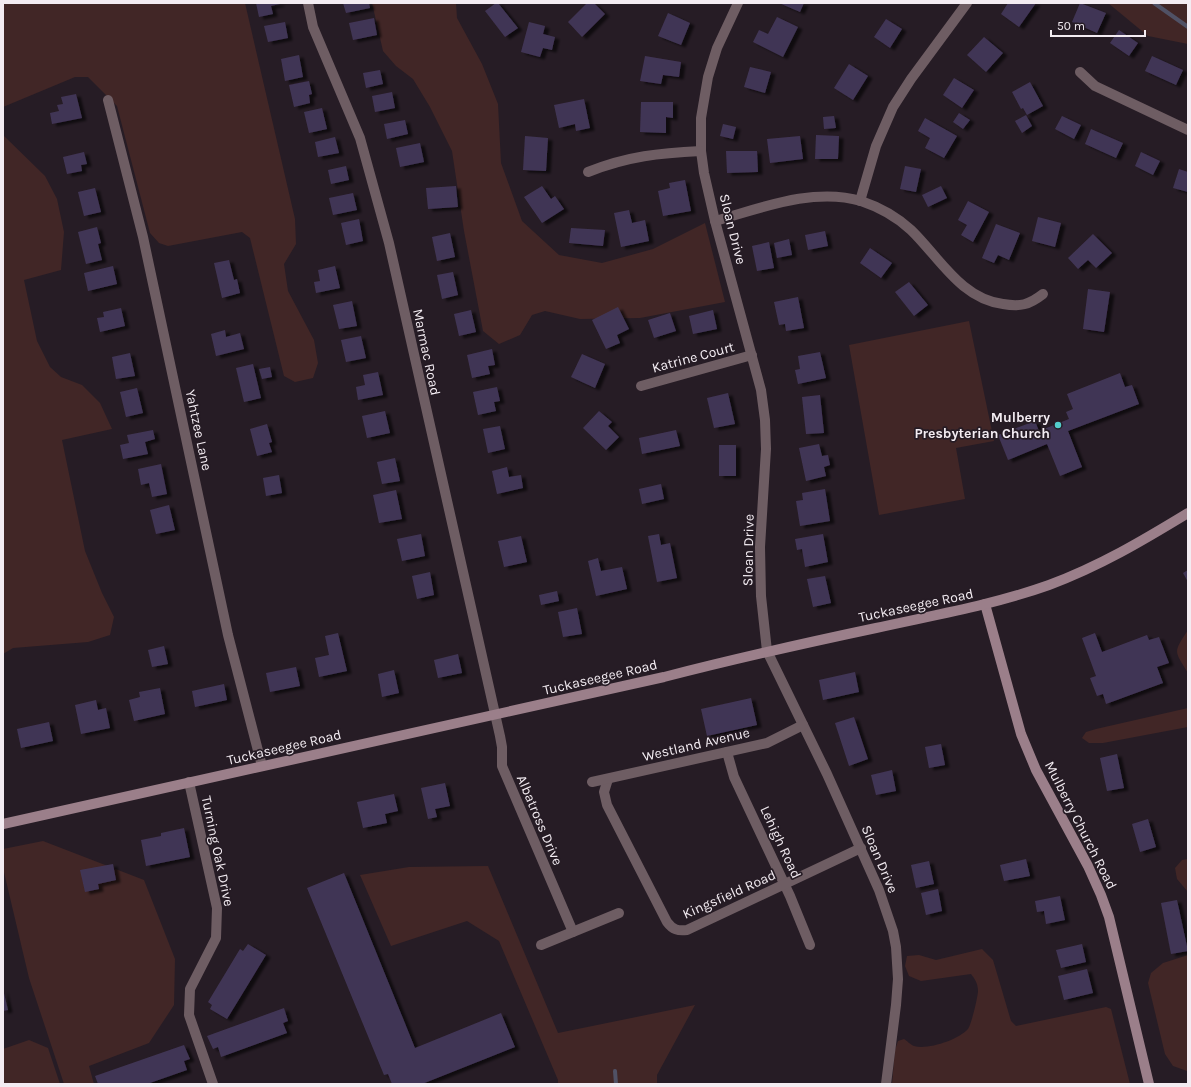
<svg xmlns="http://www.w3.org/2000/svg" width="1191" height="1087" font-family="Karla,sans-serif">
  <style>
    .green { fill: #412626 }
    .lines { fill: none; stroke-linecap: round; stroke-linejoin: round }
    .stream { stroke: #505165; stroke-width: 4 }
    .building { fill: #413555; filter: url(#shadow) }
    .street { stroke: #6e5d63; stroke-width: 10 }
    .secondary { stroke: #9b7f8a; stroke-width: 10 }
    .poi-dot { fill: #53cdcb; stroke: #261c25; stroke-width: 1.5 }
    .labels { text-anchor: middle; stroke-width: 3.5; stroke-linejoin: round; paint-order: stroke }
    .street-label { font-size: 14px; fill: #f3ecf2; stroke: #261c25 }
    .poi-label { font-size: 14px; font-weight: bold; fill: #f3ecf2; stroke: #261c25; text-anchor: end }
  </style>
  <defs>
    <filter id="shadow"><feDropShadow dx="4.5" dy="2.5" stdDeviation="1" flood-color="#0009"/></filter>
  </defs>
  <rect width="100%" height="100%" fill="#261c25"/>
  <!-- green -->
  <g class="green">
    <polygon points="3,3 245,3 295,219 296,244 284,264 288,291 314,340 318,363 313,378 295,382 284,376 250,238 242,232 168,246 159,243 150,233 117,106 88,77 75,77 3,107"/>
    <polygon points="372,3 456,3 457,18 482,64 498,104 501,163 522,221 559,255 602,263 653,249 705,223 725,302 640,318 580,319 545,311 532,315 520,335 499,344 483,331 464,231 452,151 430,107 413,79 396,66 383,51"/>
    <polygon points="1108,3 1188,3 1188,44 1148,36"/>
    <polygon points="3,135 45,176 57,199 64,232 61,270 24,280 37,341 50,367 61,377 82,385 100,403 112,429 62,440 85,551 102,593 114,617 110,635 88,642 13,648 3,654"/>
    <polygon points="969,321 994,441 956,448 965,499 879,515 849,345"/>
    <path d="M1188,630v43c-14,-23 -15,-20 0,-43z"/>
    <polygon points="1188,708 1188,727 1103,743 1089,743 1082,738 1086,732 1096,729"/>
    <polygon points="43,841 144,880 175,959 174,1005 149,1043 89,1066 94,1084 64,1084 29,978 3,868 3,849"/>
    <polygon points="1188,859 1188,892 1177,879 1175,868 1182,860"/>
    <polygon points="488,866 558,1033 695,1005 657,1075 657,1084 558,1084 558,1080 499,941 467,921 391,946 360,875 409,867"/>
    <path d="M982,949l11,11 18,61 5,5 90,-19 5,2 19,75h-238l3,-34 3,-9 6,-2c3,2 7,6 10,7 14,4 44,-6 54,-17 3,-3 10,-33 10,-38 0,-7 -3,-12 -7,-17l-50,7 -12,-5 -4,-10 2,-10 12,-1 17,5z"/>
    <polygon points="1188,955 1188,1071 1187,1071 1173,1066 1165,1054 1148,983 1151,973 1163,963"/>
    <polygon points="29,1040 48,1048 60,1084 3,1084 3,1049"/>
  </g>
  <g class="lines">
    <!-- stream -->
    <g class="stream">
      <polyline points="1154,3 1188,27"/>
      <polyline points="615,1071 616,1084"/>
    </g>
  </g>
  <!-- building -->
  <g class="building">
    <polygon points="256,3 280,3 280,4 271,6 273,14 259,17"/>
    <polygon points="343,3 369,3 370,8 346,13"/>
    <polygon points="496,3 498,3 518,28 505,37 485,11"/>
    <polygon points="587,3 594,3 605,14 582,37 568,22"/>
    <polygon points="779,3 804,3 800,12"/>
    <polygon points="1008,3 1036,3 1019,27 1001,14"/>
    <polygon points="1080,3 1106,13 1097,33 1072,22"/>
    <polygon points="668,13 690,23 681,45 658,36"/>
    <polygon points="777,17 798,27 783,57 753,42 759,30 768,34"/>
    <polygon points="374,18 377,35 353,40 349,23"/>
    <polygon points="886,19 902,29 890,48 874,37"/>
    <polygon points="285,22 288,38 268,42 264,26"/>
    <polygon points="529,22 545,26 543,34 555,37 552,50 543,48 540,57 521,52"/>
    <polygon points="1119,30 1138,43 1129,56 1110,43"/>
    <polygon points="984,37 1003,53 986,72 967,55"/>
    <polygon points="299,55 303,77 285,81 281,59"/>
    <polygon points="645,56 681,62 679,77 663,75 661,84 640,81"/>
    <polygon points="1152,56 1183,70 1176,85 1145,71"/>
    <polygon points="849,64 868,76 853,100 834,88"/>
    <polygon points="750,67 771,72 765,93 744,87"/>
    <polygon points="380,70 383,84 366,88 363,73"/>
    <polygon points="954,78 974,90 962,108 943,95"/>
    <polygon points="309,81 312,94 309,95 310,103 294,107 289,85"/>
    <polygon points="1030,82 1043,106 1027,115 1023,108 1021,109 1012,92"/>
    <polygon points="392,92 395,108 375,112 372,96"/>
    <polygon points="76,94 82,118 52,124 50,113 59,111 57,105 63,104 61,97"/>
    <polygon points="584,99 590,128 576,131 575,124 559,128 554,105"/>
    <polygon points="641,102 673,102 673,118 666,117 666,133 640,132"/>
    <polygon points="322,108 327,129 309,133 304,112"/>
    <polygon points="959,113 970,120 963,129 953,122"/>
    <polygon points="1026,115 1032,126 1022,133 1015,121"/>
    <polygon points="834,116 836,128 824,129 823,117"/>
    <polygon points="1062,116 1081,125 1074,139 1055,129"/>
    <polygon points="925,118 957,136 944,158 925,148 930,138 918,131"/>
    <polygon points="405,120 408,134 387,139 384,124"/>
    <polygon points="723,124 736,127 733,139 720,136"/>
    <polygon points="1091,129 1123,143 1116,158 1085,144"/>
    <polygon points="816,135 839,136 838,159 815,159"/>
    <polygon points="525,136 548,138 546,171 523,170"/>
    <polygon points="800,136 803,159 770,163 767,139"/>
    <polygon points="335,137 339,153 318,157 315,142"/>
    <polygon points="420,143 424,162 400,167 396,148"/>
    <polygon points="726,151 757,151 758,172 727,173"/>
    <polygon points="84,152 87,164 81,165 82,171 67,174 63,157"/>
    <polygon points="1141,152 1160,161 1153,175 1135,166"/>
    <polygon points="346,166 349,180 331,184 328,170"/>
    <polygon points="905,166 921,169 916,192 900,189"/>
    <polygon points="1179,169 1188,172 1188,192 1173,188"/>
    <polygon points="685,180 691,211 663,216 658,191 670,188 669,183"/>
    <polygon points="456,186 458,207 428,209 426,188"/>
    <polygon points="542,186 551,199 555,196 564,209 542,223 524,197"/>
    <polygon points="941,186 947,198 928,207 922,195"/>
    <polygon points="95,188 101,212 84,216 78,192"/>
    <polygon points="353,193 357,210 333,215 329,198"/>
    <polygon points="968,201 989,212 973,242 961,235 967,225 958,220"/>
    <polygon points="629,210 632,223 645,220 649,241 621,247 614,213"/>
    <polygon points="1038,217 1061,223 1055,247 1032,241"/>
    <polygon points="359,219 363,241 346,245 341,223"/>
    <polygon points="996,224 1020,233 1009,260 998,255 994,263 982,258"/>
    <polygon points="97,227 101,243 98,244 102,260 86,264 78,232"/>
    <polygon points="571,228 605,230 603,246 569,243"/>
    <polygon points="825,231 828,246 808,250 805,235"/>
    <polygon points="450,233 455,257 437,261 432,237"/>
    <polygon points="1093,234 1112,253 1096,268 1088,260 1078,269 1068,258"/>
    <polygon points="789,239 792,255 777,258 774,243"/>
    <polygon points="769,242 774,268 757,271 752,246"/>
    <polygon points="870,248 892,263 881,278 860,263"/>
    <polygon points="229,260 234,280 237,279 240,293 222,298 214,263"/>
    <polygon points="113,266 117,284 88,291 84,273"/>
    <polygon points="335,266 340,288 316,293 314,282 320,281 318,270"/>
    <polygon points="453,272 458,295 442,299 437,275"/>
    <polygon points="909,282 928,305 914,316 895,292"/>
    <polygon points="1088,289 1110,292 1104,332 1083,329"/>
    <polygon points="798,297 804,328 786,331 785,324 779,325 774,302"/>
    <polygon points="352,301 357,326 339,329 333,305"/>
    <polygon points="618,307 629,329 617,335 620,343 606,349 592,320"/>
    <polygon points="121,308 125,326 100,332 97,318 104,317 103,312"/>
    <polygon points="471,310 476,332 459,336 454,314"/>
    <polygon points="713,310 717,329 693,334 689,316"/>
    <polygon points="670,313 676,331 654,338 648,320"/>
    <polygon points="225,330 226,337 240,333 244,349 216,356 211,334"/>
    <polygon points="361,336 366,358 346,362 341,340"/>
    <polygon points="492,349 495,365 488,366 490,374 472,378 467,355"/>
    <polygon points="820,352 826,378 798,384 795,370 800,369 798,356"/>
    <polygon points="130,353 135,376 116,379 112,357"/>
    <polygon points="582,354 605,364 595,388 571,377"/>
    <polygon points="253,364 261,398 244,402 236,368"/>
    <polygon points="270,367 272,377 262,379 259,369"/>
    <polygon points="378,372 383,395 358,400 356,387 365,385 363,375"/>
    <polygon points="1120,373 1125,387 1132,385 1139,404 1068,431 1082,467 1060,476 1047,444 1008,460 998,435 1035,421 1039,431 1069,419 1066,412 1073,409 1067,394"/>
    <polygon points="497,387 500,401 494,402 496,411 478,415 473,392"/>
    <polygon points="137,388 143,413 126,417 120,392"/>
    <polygon points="728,393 735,424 714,428 707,398"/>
    <polygon points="820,395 824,433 806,434 802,397"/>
    <polygon points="385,411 390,433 367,438 362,416"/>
    <polygon points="599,411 612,422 608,426 619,437 606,450 583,428"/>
    <polygon points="267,424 272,442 269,443 272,452 257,456 250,429"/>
    <polygon points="500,426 505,449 488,453 483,429"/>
    <polygon points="153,430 155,439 145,442 148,454 123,459 120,445 129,443 127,435"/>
    <polygon points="676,430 680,446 642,454 639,438"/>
    <polygon points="819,444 822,456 828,455 830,465 824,467 826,476 806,481 799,448"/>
    <rect x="719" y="445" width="17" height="31"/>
    <polygon points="395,458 400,481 382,484 377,462"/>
    <polygon points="161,464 167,494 152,497 149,483 141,485 138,469"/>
    <polygon points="507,467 509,477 521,475 523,488 497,494 492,471"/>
    <polygon points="279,475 282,493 266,496 263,478"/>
    <polygon points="661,484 664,499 642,504 639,489"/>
    <polygon points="825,489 830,521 800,526 796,501 803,500 802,493"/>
    <polygon points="396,490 402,519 379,523 373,495"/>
    <polygon points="169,505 175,530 156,534 150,510"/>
    <polygon points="421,534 425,556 402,561 397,539"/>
    <polygon points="659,534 661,545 670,543 677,578 657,582 648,536"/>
    <polygon points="823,534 828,562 805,567 802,549 797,550 795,539"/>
    <polygon points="521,536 527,562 504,567 498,541"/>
    <polygon points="598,558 601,571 622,567 627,589 596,596 588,561"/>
    <polygon points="1188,570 1188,582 1183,573"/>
    <polygon points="430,572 434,595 417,599 412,576"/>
    <polygon points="825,576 831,603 813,607 807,579"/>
    <polygon points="557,591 559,601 541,605 539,595"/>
    <polygon points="577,608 582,634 563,637 558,612"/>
    <polygon points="338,633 347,671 319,677 315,658 329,655 325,636"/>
    <polygon points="1095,633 1102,652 1147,635 1149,640 1159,637 1169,663 1157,667 1163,683 1106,704 1103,694 1097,696 1090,678 1096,676 1082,638"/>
    <polygon points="164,646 168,664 152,667 148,650"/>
    <polygon points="458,654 462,673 438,678 434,660"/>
    <polygon points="296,667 300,686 270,692 266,673"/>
    <polygon points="394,670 399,693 382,697 378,674"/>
    <polygon points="855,672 859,692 823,700 819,680"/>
    <polygon points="224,684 227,700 195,707 192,691"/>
    <polygon points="160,688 165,714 134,721 129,700 140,697 139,692"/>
    <polygon points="751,698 757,725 707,736 701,709"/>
    <polygon points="96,700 98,710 106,708 110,728 81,734 75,705"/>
    <polygon points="854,717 868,759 849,766 835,723"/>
    <polygon points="49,722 53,741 21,748 17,729"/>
    <polygon points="941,744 945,765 929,768 925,747"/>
    <polygon points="1117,754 1124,788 1107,791 1100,758"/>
    <polygon points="892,770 896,791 876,795 871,775"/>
    <polygon points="445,783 450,806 435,809 437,817 428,819 421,788"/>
    <polygon points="394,794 398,811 385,814 387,823 363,828 357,802"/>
    <polygon points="1148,819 1156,847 1140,852 1132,824"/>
    <polygon points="184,828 190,857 146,866 141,840 161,836 161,833"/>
    <polygon points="1026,859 1030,876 1004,881 1000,865"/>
    <polygon points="929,861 934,884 916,888 911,865"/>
    <polygon points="113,864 116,880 98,884 99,889 85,892 80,870"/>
    <polygon points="344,873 415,1048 501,1013 515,1047 422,1084 392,1084 388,1074 384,1075 307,888"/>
    <polygon points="938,889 942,911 926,915 921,893"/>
    <polygon points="1060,896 1065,920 1046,924 1044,911 1037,912 1035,901"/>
    <polygon points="1177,900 1188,951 1171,954 1161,903"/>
    <polygon points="248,944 266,955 227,1019 210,1009 212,1005 208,1002 240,949 243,951"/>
    <polygon points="1082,944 1086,962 1061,968 1056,950"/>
    <polygon points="1087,969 1093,993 1064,1000 1058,976"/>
    <polygon points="3,989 8,1010 3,1011"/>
    <polygon points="284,1008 288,1021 283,1023 287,1033 221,1057 218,1047 213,1049 207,1036"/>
    <polygon points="184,1045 190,1059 184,1061 187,1070 147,1084 98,1084 95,1076"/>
  </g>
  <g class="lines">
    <!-- street -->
    <g class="street">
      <polyline points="308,3 313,27 360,138 389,243 500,736 502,747 502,766 573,932"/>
      <polyline points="738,3 717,48 708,77 701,118 701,151 704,173 715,221 761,390 765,420 766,449 760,547 761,596 767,651 827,774 879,890 893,931 896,947 898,979 896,1005 886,1084"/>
      <polyline points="1080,72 1095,86 1188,130"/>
      <polyline points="108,100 143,237 228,635 262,766"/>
      <path d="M588,172c40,-16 72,-19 113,-21"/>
      <polyline points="860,201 876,146 893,107 911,79 967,3"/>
      <path d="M715,221c46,-13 99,-34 146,-20 18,6 36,16 50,29 28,27 50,69 92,74 17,3 26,1 40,-10"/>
      <polyline points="641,386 752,355"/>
      <polyline points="727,752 734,777 790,896 810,945"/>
      <path d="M608,779l-4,13 3,13 60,117c6,8 11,9 20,8l174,-82"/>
      <polyline points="189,782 217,908 216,938 190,989 189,1015 213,1084"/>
      <polyline points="592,782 767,743 803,725"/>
      <polyline points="541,945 619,913"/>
    </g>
    <!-- secondary -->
    <g class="secondary">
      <polyline points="985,604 1021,734 1036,770 1088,866 1101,895 1109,917 1149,1084"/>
      <path d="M3,824l661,-147c70,-18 141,-34 212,-49 58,-13 117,-23 173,-43 51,-19 93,-44 139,-72"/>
    </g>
  </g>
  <!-- markers -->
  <circle class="poi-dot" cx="1058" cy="425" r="4"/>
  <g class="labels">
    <!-- street labels -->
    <g class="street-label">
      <text transform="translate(733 229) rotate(76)" y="5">Sloan Drive</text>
      <text transform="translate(427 352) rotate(78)" y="5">Marmac Road</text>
      <text transform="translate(693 357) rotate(-15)" y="5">Katrine Court</text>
      <text transform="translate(199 430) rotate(78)" y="5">Yahtzee Lane</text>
      <text transform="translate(748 550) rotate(-89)" y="5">Sloan Drive</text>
      <text transform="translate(916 605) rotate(-12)" y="5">Tuckaseegee Road</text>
      <text transform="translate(600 677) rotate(-13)" y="5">Tuckaseegee Road</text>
      <text transform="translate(696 744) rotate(-13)" y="5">Westland Avenue</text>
      <text transform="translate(284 747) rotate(-13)" y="5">Tuckaseegee Road</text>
      <text transform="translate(540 820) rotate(67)" y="5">Albatross Drive</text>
      <text transform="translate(1081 825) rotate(63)" y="5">Mulberry Church Road</text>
      <text transform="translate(781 842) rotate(65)" y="5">Lehigh Road</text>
      <text transform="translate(218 851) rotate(78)" y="5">Turning Oak Drive</text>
      <text transform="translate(880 859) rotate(67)" y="5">Sloan Drive</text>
      <text transform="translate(729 894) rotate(-24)" y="5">Kingsfield Road</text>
    </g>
    <!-- poi labels -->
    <g class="poi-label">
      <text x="1050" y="422">Mulberry<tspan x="1050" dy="16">Presbyterian Church</tspan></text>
    </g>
  </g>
  <!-- border -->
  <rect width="1191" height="1087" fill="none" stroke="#f3ecf2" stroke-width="8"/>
  <!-- scale -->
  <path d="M1051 30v6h94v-6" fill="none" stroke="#f3ecf2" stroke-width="2"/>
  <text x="1057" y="30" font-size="12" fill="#f3ecf2" stroke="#261c25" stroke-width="3" paint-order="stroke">50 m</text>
</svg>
